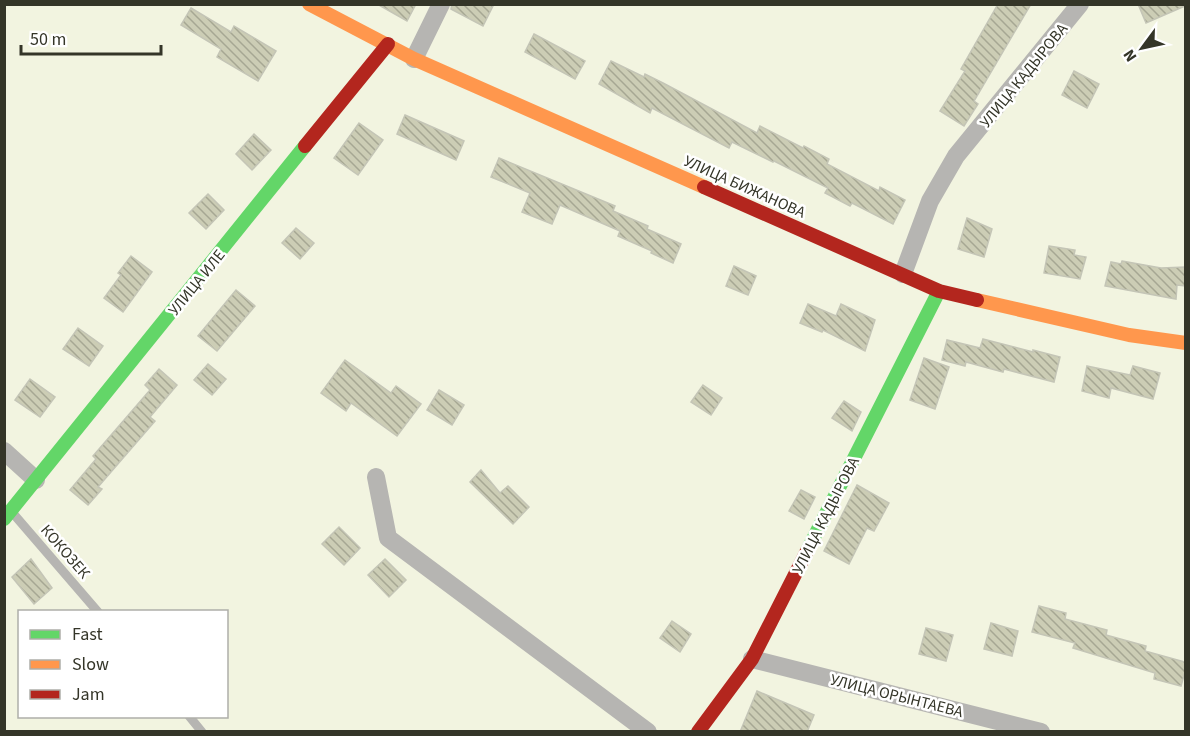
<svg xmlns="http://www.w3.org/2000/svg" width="1190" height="736" font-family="'Source Sans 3',sans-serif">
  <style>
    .building { fill: url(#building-back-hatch); stroke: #c4c5b6; stroke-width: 1.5 }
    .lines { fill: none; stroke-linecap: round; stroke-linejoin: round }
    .lane { stroke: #b6b5b2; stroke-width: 9 }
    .street { stroke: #b6b5b2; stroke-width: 18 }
    .fast { stroke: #63d668; stroke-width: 14 }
    .slow { stroke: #ff974d; stroke-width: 14 }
    .jam { stroke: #b3261e; stroke-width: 14 }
    .labels { text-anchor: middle; stroke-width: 5; stroke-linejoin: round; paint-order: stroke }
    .street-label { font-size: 16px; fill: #343528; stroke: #fff }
  </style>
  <defs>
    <pattern id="building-back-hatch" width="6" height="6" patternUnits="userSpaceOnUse" patternTransform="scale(1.5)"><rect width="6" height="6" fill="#cccdb5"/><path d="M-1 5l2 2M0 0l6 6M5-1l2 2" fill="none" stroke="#a6a793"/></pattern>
  </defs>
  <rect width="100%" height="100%" fill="#f2f4e0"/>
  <!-- building -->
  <g class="building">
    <polygon points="377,4 416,4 407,21"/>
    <polygon points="452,4 494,4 483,26 451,9"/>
    <polygon points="998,4 1031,4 974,101 978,104 964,126 940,111 965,71 961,69"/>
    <polygon points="1138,4 1185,4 1185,6 1146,23"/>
    <polygon points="191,8 231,32 234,26 276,51 258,81 217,57 221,49 181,25"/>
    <polygon points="534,34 585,61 575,79 525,52"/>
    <polygon points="611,61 644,77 645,74 663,83 757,133 760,126 803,148 804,146 829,159 827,164 879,191 880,187 905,200 893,224 852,203 850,206 825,193 828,188 774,161 773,162 732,142 729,148 652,108 650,113 599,84"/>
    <polygon points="1074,71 1099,84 1087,108 1062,95"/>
    <polygon points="405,115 464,141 456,160 397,134"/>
    <polygon points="359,123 383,140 358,175 334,158"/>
    <polygon points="254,134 271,150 252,170 236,154"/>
    <polygon points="499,158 615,206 613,211 648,226 647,229 681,244 673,263 651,253 652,251 618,236 620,231 560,205 552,224 522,212 530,193 491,177"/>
    <polygon points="208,194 224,210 206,229 189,213"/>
    <polygon points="967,218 992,229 984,257 958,249"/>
    <polygon points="296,228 314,243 300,259 282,243"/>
    <polygon points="1049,246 1075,250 1074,255 1086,257 1080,279 1044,273"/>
    <polygon points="131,256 152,272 123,312 104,298 121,275 118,273"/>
    <polygon points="1122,261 1161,268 1185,267 1185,286 1177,285 1176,299 1105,286 1111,262 1121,264"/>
    <polygon points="734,266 756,276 748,295 726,286"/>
    <polygon points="236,290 255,306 217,351 198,336"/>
    <polygon points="808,304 836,316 841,304 875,320 865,351 823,330 822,332 800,323"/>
    <polygon points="78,328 103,346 89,366 63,349"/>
    <polygon points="983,339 1033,352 1033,350 1060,357 1054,382 1004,369 1003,372 966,362 965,366 942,360 947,340 980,348"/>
    <polygon points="924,358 949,367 935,409 910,400"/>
    <polygon points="345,360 391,393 396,386 421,404 397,436 351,403 346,411 321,393"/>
    <polygon points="208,364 226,379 212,395 194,380"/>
    <polygon points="1087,366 1130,375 1133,366 1160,373 1153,399 1111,388 1109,398 1082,391"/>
    <polygon points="159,369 177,385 150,417 155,421 98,487 102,489 88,505 70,490 96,459 93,456 150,390 145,385"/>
    <polygon points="30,379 55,397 40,417 15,400"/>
    <polygon points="703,385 722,398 711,415 691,402"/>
    <polygon points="439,390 464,405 452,425 427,410"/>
    <polygon points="844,401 861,412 852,431 832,418"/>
    <polygon points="481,470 500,493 508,486 529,507 513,524 470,482"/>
    <polygon points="857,485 889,503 874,531 867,528 849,564 824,551"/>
    <polygon points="801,490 815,497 804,519 789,511"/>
    <polygon points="339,527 360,548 344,565 322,544"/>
    <polygon points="31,559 52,588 34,604 12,577"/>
    <polygon points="385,559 406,580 389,597 368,575"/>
    <polygon points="1039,606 1066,613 1065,619 1107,630 1106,635 1146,646 1145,651 1185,662 1185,672 1181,686 1154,679 1155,673 1073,648 1075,643 1032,632"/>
    <polygon points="672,621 691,634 680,652 660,638"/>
    <polygon points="991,623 1018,631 1012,656 984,649"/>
    <polygon points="926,628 953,635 946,661 919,654"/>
    <polygon points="757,691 814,715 807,732 740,732"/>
  </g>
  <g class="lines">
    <!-- lane -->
    <g class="lane">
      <polyline points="11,511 98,612"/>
      <polyline points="189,716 202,732"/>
    </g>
    <!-- street -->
    <g class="street">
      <polyline points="414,59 441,4"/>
      <polyline points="903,274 930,201 956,156 1080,4"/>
      <polyline points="4,451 36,480"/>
      <polyline points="376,477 388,538 648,732"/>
      <polyline points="752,659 1041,732"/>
    </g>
    <!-- fast -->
    <g class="fast">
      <polyline points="4,519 305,146"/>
      <polyline points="807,551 939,291"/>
    </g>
    <!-- slow -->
    <g class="slow">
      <polyline points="309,4 414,59 704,187"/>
      <polyline points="977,300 1129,335 1186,343"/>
    </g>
    <!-- jam -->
    <g class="jam">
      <polyline points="305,146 388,44"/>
      <polyline points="704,187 939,291 977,300"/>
      <polyline points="698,732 752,659 807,551"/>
    </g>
  </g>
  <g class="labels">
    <!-- street labels -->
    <g class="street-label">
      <text transform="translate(1023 75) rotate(-51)" y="6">УЛИЦА КАДЫРОВА</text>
      <text transform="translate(745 186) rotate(24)" y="6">УЛИЦА БИЖАНОВА</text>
      <text transform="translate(196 282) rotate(-51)" y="6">УЛИЦА ИЛЕ</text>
      <text transform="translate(825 515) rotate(-63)" y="6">УЛИЦА КАДЫРОВА</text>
      <text transform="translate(66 551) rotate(49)" y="6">КОКОЗЕК</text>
      <text transform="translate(897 695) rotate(14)" y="6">УЛИЦА ОРЫНТАЕВА</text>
    </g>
  </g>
  <!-- border -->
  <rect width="1190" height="736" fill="none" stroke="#343528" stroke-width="12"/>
  <!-- legend -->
  <rect x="18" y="610" width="210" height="108" fill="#ffffff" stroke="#aeaea9" stroke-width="1.5"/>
  <rect x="30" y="630" width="30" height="9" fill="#63d668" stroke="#aeaea9" stroke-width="1.5"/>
  <text x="72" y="640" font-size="18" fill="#343528">Fast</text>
  <rect x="30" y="660" width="30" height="9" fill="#ff974d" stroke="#aeaea9" stroke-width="1.5"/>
  <text x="72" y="670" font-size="18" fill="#343528">Slow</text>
  <rect x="30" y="690" width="30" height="9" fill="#b3261e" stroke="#aeaea9" stroke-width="1.5"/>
  <text x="72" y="700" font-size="18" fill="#343528">Jam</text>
  <!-- north arrow -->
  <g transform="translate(1142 48) rotate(237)" stroke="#ffffff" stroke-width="4.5" paint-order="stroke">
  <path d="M0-4.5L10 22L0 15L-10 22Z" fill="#343528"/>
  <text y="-9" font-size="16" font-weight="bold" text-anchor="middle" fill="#343528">N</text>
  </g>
  <!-- scale -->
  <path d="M21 45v9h140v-9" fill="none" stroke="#343528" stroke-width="3"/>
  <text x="30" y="45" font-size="18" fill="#343528" stroke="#ffffff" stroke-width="4.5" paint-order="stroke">50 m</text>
</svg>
